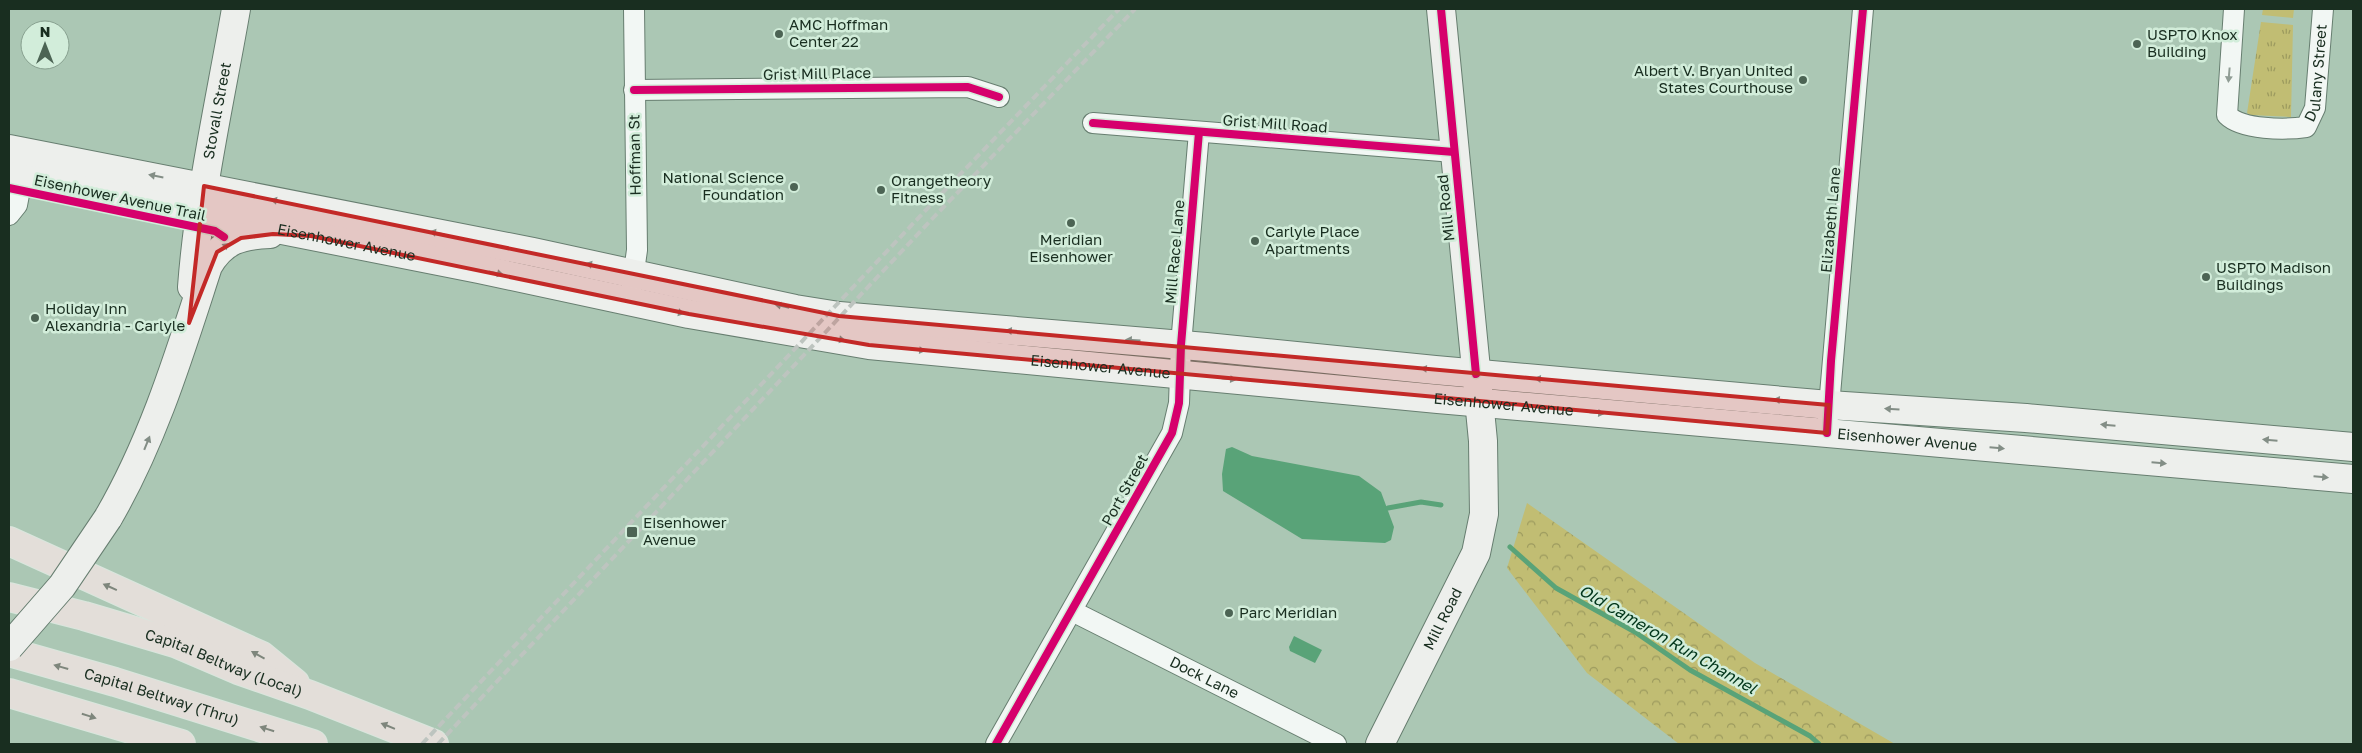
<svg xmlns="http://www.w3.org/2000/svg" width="2362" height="753" font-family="'Golos Text',sans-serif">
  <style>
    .grass { fill: url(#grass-tufts) }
    .forest { fill: url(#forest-crowns) }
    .water { fill: #59a378 }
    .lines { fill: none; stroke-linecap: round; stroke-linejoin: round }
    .stream { stroke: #59a378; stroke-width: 5 }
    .street-casing { stroke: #677e70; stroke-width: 22 }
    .secondary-casing { stroke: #677e70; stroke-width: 30 }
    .highway-casing { stroke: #d9e6dd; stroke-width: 30 }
    .street { stroke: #f2f7f4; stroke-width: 20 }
    .secondary { stroke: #edefec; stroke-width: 28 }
    .highway { stroke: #e3ded9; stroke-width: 28 }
    .rail { stroke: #bdc4bf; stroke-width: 4; stroke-dasharray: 8 4; stroke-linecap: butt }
    .secondary-bridge-casing { stroke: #677e70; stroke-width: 30; stroke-linecap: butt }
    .secondary-bridge { stroke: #edefec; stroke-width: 28 }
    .cycleway-casing { stroke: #d2edda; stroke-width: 11 }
    .cycleway { stroke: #d6006c; stroke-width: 8 }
    .oneway { fill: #909d95 }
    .oneway2 { fill: #838e86 }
    .oneway3 { fill: #7e867c }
    .marked { fill: #c32927; fill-opacity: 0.2; stroke: #c32927; stroke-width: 4; stroke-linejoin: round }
    .poi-dot { fill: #4c6454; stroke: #d2edda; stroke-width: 2 }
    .labels { text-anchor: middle; stroke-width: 5; stroke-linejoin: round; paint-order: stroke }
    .poi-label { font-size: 15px; fill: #192e20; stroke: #d2edda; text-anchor: start }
    .street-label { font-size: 15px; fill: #192e20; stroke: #d2edda }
    .water-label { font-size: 16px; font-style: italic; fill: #00351a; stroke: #d2edda }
  </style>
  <defs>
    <pattern id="grass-tufts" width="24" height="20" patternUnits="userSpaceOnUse" patternTransform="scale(1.25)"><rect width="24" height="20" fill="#c1bd73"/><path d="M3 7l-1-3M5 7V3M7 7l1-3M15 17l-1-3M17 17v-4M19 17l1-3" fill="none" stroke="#9c9a5e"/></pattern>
    <pattern id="forest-crowns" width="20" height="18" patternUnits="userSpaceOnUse" patternTransform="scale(1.25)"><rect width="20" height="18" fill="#c1bd73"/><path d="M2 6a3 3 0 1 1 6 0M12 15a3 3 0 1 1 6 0" fill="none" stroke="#9c9a5e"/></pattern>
  </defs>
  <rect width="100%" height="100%" fill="#abc7b4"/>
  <!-- grass -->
  <g class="grass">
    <polygon points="2263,9 2294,9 2293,18 2262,15"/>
    <polygon points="2261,22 2293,25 2291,117 2250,115 2247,113"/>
  </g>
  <!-- forest -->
  <polygon class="forest" points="1527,503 1755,663 1895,744 1679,744 1587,673 1507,568"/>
  <!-- water -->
  <g class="water">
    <polygon points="1232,447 1252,456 1359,476 1381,492 1394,527 1391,540 1385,543 1302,539 1223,491 1222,474 1226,449"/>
    <polygon points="1294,636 1322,650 1315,663 1290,651 1289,647"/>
  </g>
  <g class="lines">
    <!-- stream -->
    <g class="stream">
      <polyline points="1388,508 1421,502 1441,505"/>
      <polyline points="1510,547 1556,588 1635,632 1690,670 1810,736 1819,744"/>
    </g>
    <!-- street casing -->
    <g class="street-casing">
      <g id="street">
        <path id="s1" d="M2234,9l-7,106c15,15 58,15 79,12l9,-19 8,-99"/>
        <polyline points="634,90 968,87 999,97"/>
        <polyline points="1093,123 1454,152"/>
        <polyline points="9,215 17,205 22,179"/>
        <polyline points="632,286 637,250 634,9"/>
        <polyline points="1828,418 1863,9"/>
        <path id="s2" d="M1072,611l264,133"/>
        <polyline points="996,744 1172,433 1179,403 1181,345 1199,132"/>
      </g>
    </g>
    <!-- secondary casing -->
    <g class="secondary-casing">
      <g id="secondary">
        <polyline points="9,149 533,252 795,309 839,316 1206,347 1435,370 1829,405 2026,418 2353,447"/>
        <path id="s3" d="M9,176l470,93 210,45 180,31 569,54 915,80"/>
        <path id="s4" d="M192,287c7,-94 28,-186 44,-278"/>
        <path d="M108,518c46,-79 72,-166 100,-252 15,-26 33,-31 62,-32"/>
        <path id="s5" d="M1380,744l96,-191 8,-39 -1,-73 -42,-432"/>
      </g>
    </g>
    <!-- highway casing -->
    <g class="highway-casing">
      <g id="highway">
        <polyline points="9,541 262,656 295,683"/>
        <path id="s6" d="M9,597l75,19 91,27 63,27 72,25 124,49"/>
        <path id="s7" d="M9,652l106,30 198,62"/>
        <polyline points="9,693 181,744"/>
      </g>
    </g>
    <!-- street -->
    <use href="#street" class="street"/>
    <!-- secondary -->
    <use href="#secondary" class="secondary"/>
    <!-- highway -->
    <use href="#highway" class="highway"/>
    <!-- rail -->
    <g class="rail">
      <polyline points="422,744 924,212 1119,9"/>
      <polyline points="438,744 932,219 1135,9"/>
    </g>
    <!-- secondary-bridge casing -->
    <g class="secondary-bridge-casing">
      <polyline id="secondary-bridge" points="9,647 62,586 108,518"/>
    </g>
    <!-- secondary-bridge -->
    <use href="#secondary-bridge" class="secondary-bridge"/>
    <!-- cycleway casing -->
    <g class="cycleway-casing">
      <g id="cycleway">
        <polyline points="1441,9 1476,374"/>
        <polyline points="634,90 968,87 999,97"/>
        <polyline points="1093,123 1454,152"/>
        <polyline points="9,188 215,231 224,237"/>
        <polyline points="1827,433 1831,361 1863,9"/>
        <polyline points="996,744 1172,433 1179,403 1181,345 1199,132"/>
      </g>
    </g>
    <!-- cycleway -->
    <use href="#cycleway" class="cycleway"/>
  </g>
  <!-- one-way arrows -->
  <defs><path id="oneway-solid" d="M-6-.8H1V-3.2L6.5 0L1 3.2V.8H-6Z" transform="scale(1.25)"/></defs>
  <use class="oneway" href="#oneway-solid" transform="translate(2229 75) rotate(95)"/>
  <g class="oneway2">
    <use href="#oneway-solid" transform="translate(156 176) rotate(-169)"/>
    <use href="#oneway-solid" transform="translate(278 201) rotate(-169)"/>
    <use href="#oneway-solid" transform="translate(437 233) rotate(-169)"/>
    <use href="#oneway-solid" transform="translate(223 248) rotate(-39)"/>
    <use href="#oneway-solid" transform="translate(593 265) rotate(-168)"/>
    <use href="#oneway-solid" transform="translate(496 273) rotate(12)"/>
    <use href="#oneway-solid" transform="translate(782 306) rotate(-167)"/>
    <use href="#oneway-solid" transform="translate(677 312) rotate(12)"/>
    <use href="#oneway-solid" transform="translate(1013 331) rotate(-175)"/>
    <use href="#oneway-solid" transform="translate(838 339) rotate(10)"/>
    <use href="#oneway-solid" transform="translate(1133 340) rotate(-176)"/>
    <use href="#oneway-solid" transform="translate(918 350) rotate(6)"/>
    <use href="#oneway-solid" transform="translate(1428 369) rotate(-174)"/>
    <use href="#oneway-solid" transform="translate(1229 379) rotate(6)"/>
    <use href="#oneway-solid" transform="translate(1542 379) rotate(-175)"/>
    <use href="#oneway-solid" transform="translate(1781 400) rotate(-175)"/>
    <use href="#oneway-solid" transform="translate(1892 409) rotate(-176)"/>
    <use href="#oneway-solid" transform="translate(1597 413) rotate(5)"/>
    <use href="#oneway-solid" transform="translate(2108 425) rotate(-175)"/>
    <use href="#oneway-solid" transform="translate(2270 440) rotate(-175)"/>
    <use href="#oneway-solid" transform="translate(147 443) rotate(-68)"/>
    <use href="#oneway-solid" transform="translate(1997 448) rotate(5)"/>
    <use href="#oneway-solid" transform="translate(2159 463) rotate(5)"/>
    <use href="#oneway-solid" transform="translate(2321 477) rotate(5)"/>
  </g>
  <g class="oneway3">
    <use href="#oneway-solid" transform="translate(110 587) rotate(-156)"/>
    <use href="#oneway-solid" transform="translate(258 655) rotate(-151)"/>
    <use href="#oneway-solid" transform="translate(61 667) rotate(-164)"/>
    <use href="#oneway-solid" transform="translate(89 716) rotate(17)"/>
    <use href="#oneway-solid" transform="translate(388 726) rotate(-158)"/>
    <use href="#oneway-solid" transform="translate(267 729) rotate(-162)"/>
  </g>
  <!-- marked area -->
  <path class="marked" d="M204,186l635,130 990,89 -2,28 -958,-88 -180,-31 -378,-78 -38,-2 -32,4 -24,14 -28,71z"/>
  <!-- markers -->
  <g class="poi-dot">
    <circle cx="779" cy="34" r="5"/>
    <circle cx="2137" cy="44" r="5"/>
    <circle cx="1803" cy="80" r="5"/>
    <circle cx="794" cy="187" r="5"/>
    <circle cx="881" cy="190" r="5"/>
    <circle cx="1071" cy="223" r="5"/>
    <circle cx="1255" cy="241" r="5"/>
    <circle cx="2206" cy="277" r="5"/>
    <circle cx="35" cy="318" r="5"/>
    <rect x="626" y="526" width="12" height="12" rx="2.5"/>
    <circle cx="1229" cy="613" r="5"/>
  </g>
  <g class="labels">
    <!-- poi labels -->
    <g class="poi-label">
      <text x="789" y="30">AMC Hoffman<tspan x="789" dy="17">Center 22</tspan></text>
      <text x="2147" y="40">USPTO Knox<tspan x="2147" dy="17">Building</tspan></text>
      <text x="1793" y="76" text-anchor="end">Albert V. Bryan United<tspan x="1793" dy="17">States Courthouse</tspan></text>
      <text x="784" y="183" text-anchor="end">National Science<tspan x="784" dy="17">Foundation</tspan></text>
      <text x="891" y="186">Orangetheory<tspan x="891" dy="17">Fitness</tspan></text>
      <text x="1265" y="237">Carlyle Place<tspan x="1265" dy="17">Apartments</tspan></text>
      <text x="1071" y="245" text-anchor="middle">Meridian<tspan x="1071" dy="17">Eisenhower</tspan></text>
      <text x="2216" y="273">USPTO Madison<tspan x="2216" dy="17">Buildings</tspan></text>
      <text x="45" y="314">Holiday Inn<tspan x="45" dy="17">Alexandria - Carlyle</tspan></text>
      <text x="643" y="528">Eisenhower<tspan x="643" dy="17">Avenue</tspan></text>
      <text x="1239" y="618">Parc Meridian</text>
    </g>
    <!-- street labels -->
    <g class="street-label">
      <text dy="5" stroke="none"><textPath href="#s1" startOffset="244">Dulany Street</textPath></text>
      <text transform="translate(817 74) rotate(-1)" y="5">Grist Mill Place</text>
      <text dy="5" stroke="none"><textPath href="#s4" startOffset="178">Stovall Street</textPath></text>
      <text transform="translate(1275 124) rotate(4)" y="5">Grist Mill Road</text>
      <text transform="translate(635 155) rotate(-91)" y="5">Hoffman St</text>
      <text transform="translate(120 198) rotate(12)" y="5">Eisenhower Avenue Trail</text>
      <text transform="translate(1446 208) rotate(-96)" y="5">Mill Road</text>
      <text transform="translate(1831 220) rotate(-85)" y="5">Elizabeth Lane</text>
      <text dy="5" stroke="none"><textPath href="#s3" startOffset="344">Eisenhower Avenue</textPath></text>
      <text transform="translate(1175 252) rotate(-85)" y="5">Mill Race Lane</text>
      <text dy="5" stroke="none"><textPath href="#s3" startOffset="1109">Eisenhower Avenue</textPath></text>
      <text dy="5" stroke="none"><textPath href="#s3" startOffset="1514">Eisenhower Avenue</textPath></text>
      <text dy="5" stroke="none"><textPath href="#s3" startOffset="1919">Eisenhower Avenue</textPath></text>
      <text transform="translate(1125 490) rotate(-61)" y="5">Port Street</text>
      <text dy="5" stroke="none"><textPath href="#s5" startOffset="140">Mill Road</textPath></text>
      <text dy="5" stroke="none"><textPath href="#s6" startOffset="225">Capital Beltway (Local)</textPath></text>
      <text dy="5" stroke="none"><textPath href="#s2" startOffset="148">Dock Lane</textPath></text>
      <text dy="5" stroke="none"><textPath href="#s7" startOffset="159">Capital Beltway (Thru)</textPath></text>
    </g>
    <!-- water labels -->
    <g class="water-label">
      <text transform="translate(1668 639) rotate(30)" y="6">Old Cameron Run Channel</text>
    </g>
  </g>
  <!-- border -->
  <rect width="2362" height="753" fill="none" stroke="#192e20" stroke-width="20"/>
  <!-- north arrow -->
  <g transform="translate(45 45)"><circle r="24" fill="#d2edda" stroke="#88a190"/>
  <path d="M0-4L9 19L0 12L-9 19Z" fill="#4c6454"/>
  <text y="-8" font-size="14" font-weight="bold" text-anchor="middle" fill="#192e20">N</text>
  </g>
</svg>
